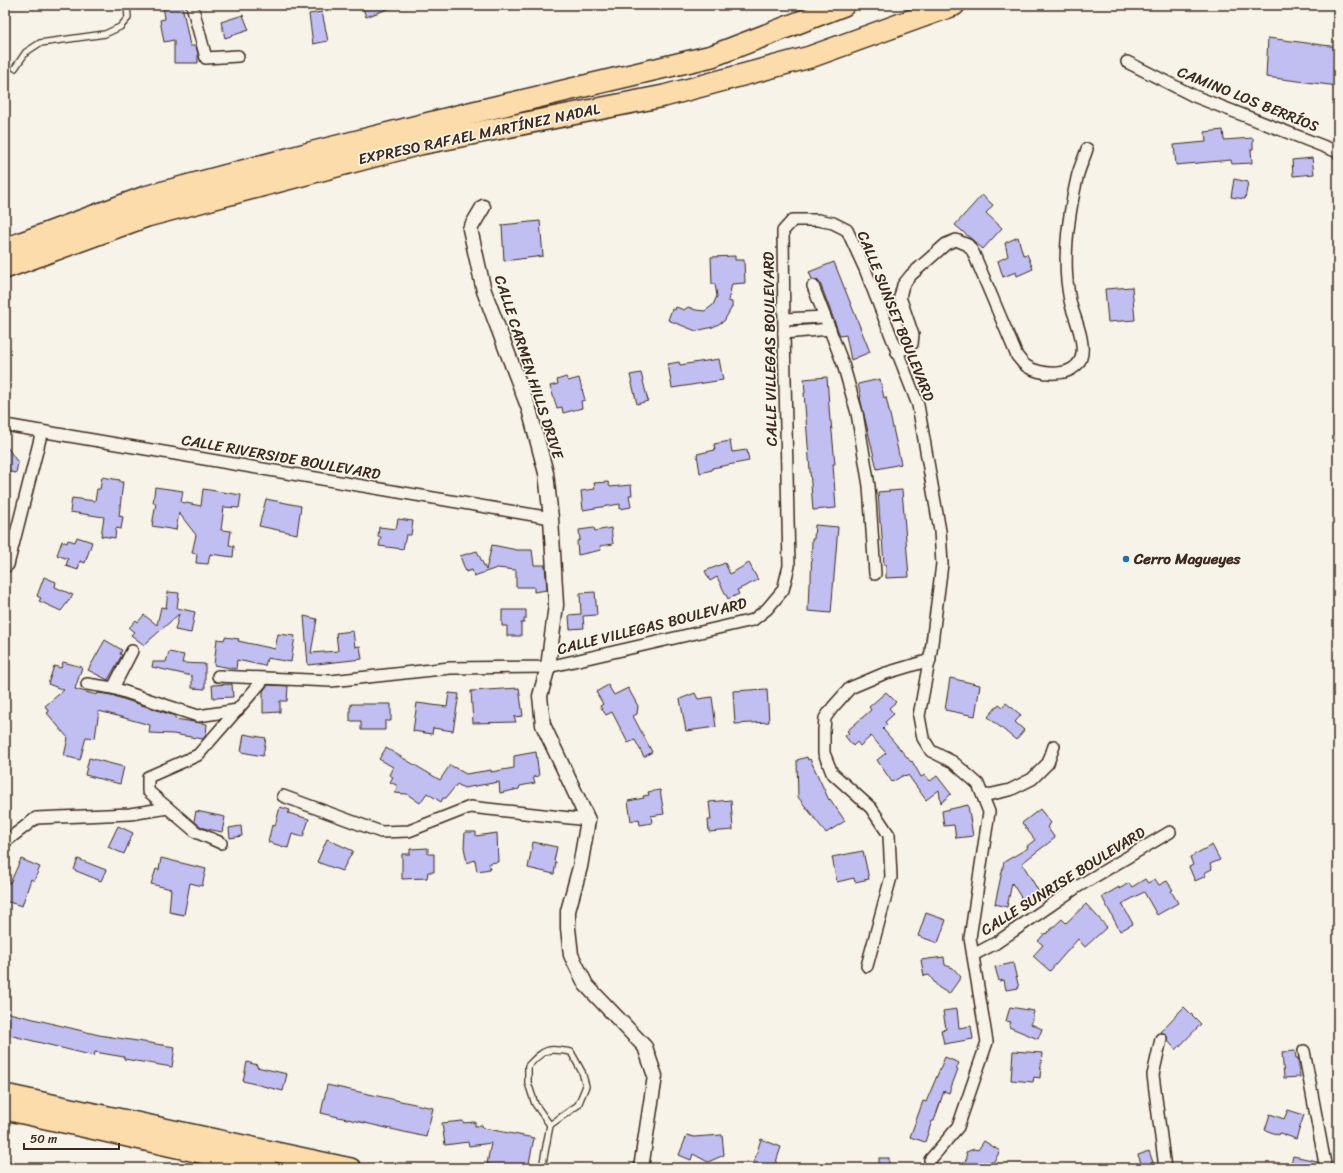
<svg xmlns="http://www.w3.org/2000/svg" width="1343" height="1173" font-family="Sriracha,sans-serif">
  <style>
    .building { fill: #c1bff1; stroke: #3b2a1e }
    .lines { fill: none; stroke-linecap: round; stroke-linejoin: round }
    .service-casing { stroke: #3b2a1e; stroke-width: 8 }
    .minor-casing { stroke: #3b2a1e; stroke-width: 14 }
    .tertiary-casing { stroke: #3b2a1e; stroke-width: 17 }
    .trunk-casing { stroke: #3b2a1e; stroke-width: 22 }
    .motorway-casing { stroke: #3b2a1e; stroke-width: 24 }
    .service { stroke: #f7f3e8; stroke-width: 5.5 }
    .minor { stroke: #f7f3e8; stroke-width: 11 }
    .tertiary { stroke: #f7f3e8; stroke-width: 14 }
    .trunk { stroke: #fcdcab; stroke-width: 19 }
    .motorway { stroke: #fcdcab; stroke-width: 21 }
    .poi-dot { fill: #1f6fb2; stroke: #f7f3e8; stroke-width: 1.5 }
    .labels { text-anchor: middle; stroke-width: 3.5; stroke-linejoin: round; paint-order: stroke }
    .street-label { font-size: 15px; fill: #3b2a1e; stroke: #f7f3e8 }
    .poi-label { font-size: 15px; font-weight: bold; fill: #3b2a1e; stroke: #f7f3e8; text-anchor: start }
  </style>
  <rect width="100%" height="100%" fill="#f7f3e8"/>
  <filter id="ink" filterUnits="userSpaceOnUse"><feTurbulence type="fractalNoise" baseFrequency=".025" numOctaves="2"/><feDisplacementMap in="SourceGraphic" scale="8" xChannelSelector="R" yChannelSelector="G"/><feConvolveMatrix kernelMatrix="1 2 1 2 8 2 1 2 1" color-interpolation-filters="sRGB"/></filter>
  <g filter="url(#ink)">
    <!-- building -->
    <g class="building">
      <polygon points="163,5 182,5 190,46 196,46 198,54 198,63 174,63 174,40 164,42 160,20 165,19"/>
      <polygon points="362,5 396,5 396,6 366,17"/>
      <polygon points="322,12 328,41 313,44 309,14"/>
      <polygon points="243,15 249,30 225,38 221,22"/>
      <polygon points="1268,38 1338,47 1338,86 1266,77"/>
      <polygon points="1223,130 1224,140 1253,138 1253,149 1251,149 1252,163 1232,164 1231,160 1176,165 1174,145 1206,142 1205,132"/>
      <polygon points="1312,158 1314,174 1293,176 1292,160"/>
      <polygon points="1234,179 1248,182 1245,199 1231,197"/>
      <polygon points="982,195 993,205 986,213 1002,228 983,249 955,225"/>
      <polygon points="540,221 543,256 504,261 502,225"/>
      <polygon points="1018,237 1023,255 1027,254 1033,269 1017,276 1016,272 1003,277 998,261 1008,256 1005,243"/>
      <polygon points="735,256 735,260 744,260 745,283 732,284 728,301 732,302 732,307 724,321 713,327 696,331 668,320 672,309 675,310 676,307 684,310 688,307 696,310 705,311 713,305 717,296 715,284 712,284 711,257"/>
      <polygon points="834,262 870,352 851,360 846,335 840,336 820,283 817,280 812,279 809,272"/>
      <polygon points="1132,287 1135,320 1108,322 1105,289"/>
      <polygon points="719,359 723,380 672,388 668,364 679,362 680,365"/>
      <polygon points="641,373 648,401 637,404 630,375"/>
      <polygon points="566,377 568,381 579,378 585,400 581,401 582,408 563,413 562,407 557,408 550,386 558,384 557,380"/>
      <polygon points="827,377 830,421 831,421 835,464 833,464 836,508 813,510 804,393 805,393 804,379"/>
      <polygon points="880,379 884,398 886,397 901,464 877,469 860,398 861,397 858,384"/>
      <polygon points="730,441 732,452 747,450 749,461 712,468 712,470 700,473 697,454 715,450 714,444"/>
      <polygon points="5,444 18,463 16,473 5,471"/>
      <polygon points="102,477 120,480 120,482 123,482 119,516 123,517 121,529 116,528 115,538 101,536 104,517 70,512 72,498 95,501 97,489 100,489"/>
      <polygon points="608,482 610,487 631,485 632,495 629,495 631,507 620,509 620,504 583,510 581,491 595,489 594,483"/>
      <polygon points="155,487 183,491 181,502 201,506 203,489 241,495 239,508 224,507 221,530 231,531 229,545 234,546 233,557 210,554 208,564 196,563 197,554 192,553 196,535 179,513 176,530 152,526 156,503 153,503"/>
      <polygon points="902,490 909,577 886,578 886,565 884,565 881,523 880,523 878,492"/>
      <polygon points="266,499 301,506 297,534 259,526"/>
      <polygon points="398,519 413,521 411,535 406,535 403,549 379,546 381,537 378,537 379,527 396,529"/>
      <polygon points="815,525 838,527 831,613 808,611 809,582 811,582 812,539 814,539"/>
      <polygon points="594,528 595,531 611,528 613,544 600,546 601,550 578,555 577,541 580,540 579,530"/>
      <polygon points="77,537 92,542 85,563 80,561 78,570 66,566 68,559 57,555 62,541 67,543 68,540 75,542"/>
      <polygon points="492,545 517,550 532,550 534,565 545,565 547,590 534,592 534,587 516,587 516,570 497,568 474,576 472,570 466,572 460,556 477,551 486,570"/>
      <polygon points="725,563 730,574 749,563 758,580 737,590 739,594 728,599 717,577 710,581 705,571"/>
      <polygon points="44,577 56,582 55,587 73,595 61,611 39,601 41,598 37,596"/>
      <polygon points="168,592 179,593 177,608 195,612 191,633 175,630 179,614 144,645 131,635 134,632 129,628 136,620 138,622 144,615 157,625 161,607 166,608"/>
      <polygon points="595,592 597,615 583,616 584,628 570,629 569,615 581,614 580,593"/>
      <polygon points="502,610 526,610 526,619 524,619 524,623 521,623 521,636 507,636 507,626 502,626"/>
      <polygon points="304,616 317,619 311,653 338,651 336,633 353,631 355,647 360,646 362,659 308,665"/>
      <polygon points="278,634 295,636 291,662 267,658 265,666 237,660 236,669 214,665 217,639 224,640 225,637 239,639 238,641 275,649"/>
      <polygon points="105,640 122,650 120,654 122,655 108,680 88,670"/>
      <polygon points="169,652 184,655 182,663 205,664 205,689 192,688 192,676 152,667 153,662 166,662"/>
      <polygon points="63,662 82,667 75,689 97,695 98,693 111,695 175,716 175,719 207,724 206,735 203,739 173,734 149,733 150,725 99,711 95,738 86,737 80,760 64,756 68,738 47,713 49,712 45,706 64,690 48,684 54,666 61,668"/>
      <polygon points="950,678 980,685 975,716 945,710"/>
      <polygon points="232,684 233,697 213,698 212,685"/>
      <polygon points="268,685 288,686 287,701 280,701 280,712 263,713 263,691"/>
      <polygon points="608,685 614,695 628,688 638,706 637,714 633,716 652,752 644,757 635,740 628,743 612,712 606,715 600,706 603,704 596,692"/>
      <polygon points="519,688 523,716 514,717 516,722 473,723 471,691"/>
      <polygon points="767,689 769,722 735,724 733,691"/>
      <polygon points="886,692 896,702 889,708 894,714 885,722 887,725 883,729 911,762 912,761 921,777 925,775 930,781 937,776 951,794 941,803 939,790 926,800 908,775 906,777 904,775 892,782 877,760 886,753 871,736 860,746 857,742 853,746 845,736 849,733 847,731 871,710 869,707"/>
      <polygon points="449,693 459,694 453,731 433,728 432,734 413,731 417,703 447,707"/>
      <polygon points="695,693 698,699 712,697 716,727 686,731 680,699"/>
      <polygon points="1006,703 1021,715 1015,722 1024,730 1016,740 988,717 999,704 1003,707"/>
      <polygon points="351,704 391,704 391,721 385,721 385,730 361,730 361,721 350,721 350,707 351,707"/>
      <polygon points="244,734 266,738 263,756 241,752"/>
      <polygon points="386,748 440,780 450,765 466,774 491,770 491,772 514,768 514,756 536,752 539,776 533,777 535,783 520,786 519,789 500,793 499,782 464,788 457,784 446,798 443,798 441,802 427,793 420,803 407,794 394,793 398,786 390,782 393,777 389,775 393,767 379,759"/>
      <polygon points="807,757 808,760 810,759 829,800 830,799 845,821 826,833 798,797 797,760"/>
      <polygon points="89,758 124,767 120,784 85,775"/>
      <polygon points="660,790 664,814 651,816 652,823 640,825 639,819 631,821 628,801 644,798 643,796 649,795 648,792"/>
      <polygon points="731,800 733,830 709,832 708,820 711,820 709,802"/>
      <polygon points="968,805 973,836 956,838 954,825 944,826 942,811"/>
      <polygon points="280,807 290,810 288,813 309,819 303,837 292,834 288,848 268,842 272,825 275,826"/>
      <polygon points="1040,809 1051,823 1047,827 1055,838 1022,863 1039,892 1024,902 1012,883 1007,907 995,904 1004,862 1028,848 1027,846 1035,840 1022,823"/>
      <polygon points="196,811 225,817 222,832 207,829 200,826 194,821"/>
      <polygon points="118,826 133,833 124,854 108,847"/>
      <polygon points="241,826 242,836 230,838 229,828"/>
      <polygon points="465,832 476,832 476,836 497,833 498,862 489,863 490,869 477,871 475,860 467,863 464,847"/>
      <polygon points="327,839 353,851 342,871 317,862"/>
      <polygon points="533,842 557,847 554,861 556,862 554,874 528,868"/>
      <polygon points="1212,845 1220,860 1210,864 1212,869 1204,873 1206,876 1195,881 1189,867 1193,865 1190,857"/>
      <polygon points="428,848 428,854 434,854 434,872 428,872 427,878 402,879 402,854 410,854 410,849"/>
      <polygon points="863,851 869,879 855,882 854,878 837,882 832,857"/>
      <polygon points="161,858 206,869 202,886 190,883 184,915 169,912 171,889 151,884 156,869 159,870"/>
      <polygon points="21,859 40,867 34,881 31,879 22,906 5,901 5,882 10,883"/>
      <polygon points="78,859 106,870 101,881 74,870"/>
      <polygon points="1145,879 1148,883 1155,879 1159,885 1167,881 1173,890 1171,891 1178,903 1157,915 1144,892 1122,904 1133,924 1120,931 1102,897 1119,887 1119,889 1129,883 1132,887"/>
      <polygon points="1086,904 1107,927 1085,947 1078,939 1050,971 1033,956 1043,945 1038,941 1045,933 1046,934 1062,919 1066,923"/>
      <polygon points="926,913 946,920 938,943 918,936"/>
      <polygon points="944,957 945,965 953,968 961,977 949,994 938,987 929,975 924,976 921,960"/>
      <polygon points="1013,963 1019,988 1006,990 1004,980 999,981 995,967"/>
      <polygon points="1010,1007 1034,1011 1031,1024 1042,1029 1038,1039 1009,1027 1011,1022 1006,1021"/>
      <polygon points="1184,1007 1201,1024 1176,1050 1168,1041 1166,1034 1160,1032"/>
      <polygon points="957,1009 959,1028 971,1026 973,1039 944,1044 941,1030 946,1029 943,1011"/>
      <polygon points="5,1012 99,1035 175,1047 172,1067 124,1059 124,1057 95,1052 94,1056 5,1034"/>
      <polygon points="1013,1051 1042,1053 1040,1078 1034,1077 1033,1082 1011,1080"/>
      <polygon points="1295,1051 1296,1058 1298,1058 1300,1077 1284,1078 1282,1052"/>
      <polygon points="945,1057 959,1063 956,1069 958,1069 949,1093 944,1091 934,1121 932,1121 925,1142 910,1137 923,1101 926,1102"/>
      <polygon points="247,1062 257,1065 257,1067 287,1074 283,1091 243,1081"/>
      <polygon points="327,1085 433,1108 426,1137 321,1113"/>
      <polygon points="1288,1110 1304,1115 1296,1139 1280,1133 1279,1135 1265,1130 1270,1114 1284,1119"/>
      <polygon points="463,1121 463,1123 475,1122 475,1126 482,1125 483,1128 534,1138 528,1168 508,1168 487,1164 491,1143 469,1146 468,1142 445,1145 442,1123"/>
      <polygon points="687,1135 694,1137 722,1135 724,1155 708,1162 693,1154 691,1160 679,1155"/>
      <polygon points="761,1139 781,1147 774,1168 752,1168"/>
      <polygon points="984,1141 1000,1151 993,1163 990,1161 987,1168 961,1168 967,1158 966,1152 974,1149 978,1150"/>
      <polygon points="1149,1151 1155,1168 1143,1168 1138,1155"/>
      <polygon points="1293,1156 1317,1161 1317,1168 1290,1168"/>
      <rect x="879" y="1158" width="10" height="10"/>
    </g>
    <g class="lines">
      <!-- service casing -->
      <g class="service-casing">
        <g id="service">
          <polyline points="15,68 26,52 40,43 105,34 120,27 128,18 127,5"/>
          <path d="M542,1168l8,-43 -15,-21 -7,-21v-17c17,-18 19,-18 43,-14l11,20 4,14 -8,19 -28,20"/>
        </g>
      </g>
      <!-- minor casing -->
      <g class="minor-casing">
        <g id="minor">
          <polyline points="192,5 206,58 238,56"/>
          <polyline points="1127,62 1194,96 1338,152"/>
          <polyline points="813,286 843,364 857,413 869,486 875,574"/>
          <polyline points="784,319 825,317"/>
          <polyline points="784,333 830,329"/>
          <path d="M897,353l15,-9 1,-9 -13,-38 3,-12 8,-10 35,-31 10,-4 12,5 5,7 44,104c3,3 5,7 8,9 14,11 49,13 56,-7 5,-15 -6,-39 -10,-53 -2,-8 -3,-16 -4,-24 -3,-31 3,-72 10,-103 2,-10 7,-19 10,-29"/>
          <polyline points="5,425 551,518"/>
          <polyline points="5,567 8,565 42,431"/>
          <polyline points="218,676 331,681 450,668 548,667 753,620 767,609 783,590 789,566 784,333 783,231 793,220 818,220 833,223 847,230 865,269 918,405 940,531 942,564 931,651 919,716 923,738 931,751 953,762 978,784 989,812 970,938 987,1042 958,1127 930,1160"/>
          <polyline points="87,684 113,688 198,716 238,710"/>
          <polyline points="113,688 132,651"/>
          <polyline points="283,796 381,832 409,831 470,807 588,820"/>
          <polyline points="983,796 1010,790 1032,779 1048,763 1054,746"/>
          <polyline points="5,842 36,818 130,814 168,808"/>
          <polyline points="221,843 196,832 148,791 148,777 198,755 264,679"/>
          <polyline points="973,955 996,943 1077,887 1170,832"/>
          <polyline points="867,966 891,877 889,835 871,808 832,773 824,753 824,730 825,718 833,707 850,688 883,674 930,660"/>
          <polyline points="1161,1039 1153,1075 1165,1168"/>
          <polyline points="1304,1051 1325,1164 1324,1168"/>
        </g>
      </g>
      <!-- tertiary casing -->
      <g class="tertiary-casing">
        <polyline id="tertiary" points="483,207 470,229 484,291 529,409 546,473 551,518 556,605 548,667 540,696 543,725 588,820 580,867 568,911 568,928 571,955 586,985 645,1047 655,1076 641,1168"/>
      </g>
      <!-- trunk casing -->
      <g class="trunk-casing">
        <g id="trunk">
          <polyline points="5,1094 351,1168"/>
          <polyline points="5,1110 268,1168"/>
        </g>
      </g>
      <!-- motorway casing -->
      <g class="motorway-casing">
        <g id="motorway">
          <polyline points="5,249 145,197 310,153 470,113 712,56 844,5"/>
          <polyline points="5,268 147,216 420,144 664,96 810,57 954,5"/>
        </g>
      </g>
      <!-- service -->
      <use href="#service" class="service"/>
      <!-- minor -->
      <use href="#minor" class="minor"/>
      <!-- tertiary -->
      <use href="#tertiary" class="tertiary"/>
      <!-- trunk -->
      <use href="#trunk" class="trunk"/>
      <!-- motorway -->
      <use href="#motorway" class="motorway"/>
    </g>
  </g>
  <!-- markers -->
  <circle class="poi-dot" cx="1126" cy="559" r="4"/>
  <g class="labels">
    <!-- street labels -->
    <g class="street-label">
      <text transform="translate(1248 99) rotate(22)" y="5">CAMINO LOS BERRÍOS</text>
      <text transform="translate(479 134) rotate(-12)" y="5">EXPRESO RAFAEL MARTÍNEZ NADAL</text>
      <text transform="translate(896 316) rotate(68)" y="5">CALLE SUNSET BOULEVARD</text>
      <text transform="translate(770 349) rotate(-91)" y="5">CALLE VILLEGAS BOULEVARD</text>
      <text transform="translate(529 367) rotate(72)" y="5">CALLE CARMEN HILLS DRIVE</text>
      <text transform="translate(281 457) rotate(10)" y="5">CALLE RIVERSIDE BOULEVARD</text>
      <text transform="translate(652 626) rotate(-14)" y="5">CALLE VILLEGAS BOULEVARD</text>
      <text transform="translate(1063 881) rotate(-32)" y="5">CALLE SUNRISE BOULEVARD</text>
    </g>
    <!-- poi labels -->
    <g class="poi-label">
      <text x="1134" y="564">Cerro Magueyes</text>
    </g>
  </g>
  <!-- margin -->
  <rect width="1343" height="1173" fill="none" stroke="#f7f3e8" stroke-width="20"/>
  <rect x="10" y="10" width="1323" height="1153" fill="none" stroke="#3b2a1e" stroke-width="1.5" filter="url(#ink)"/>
  <!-- scale -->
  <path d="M24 1143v6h95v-6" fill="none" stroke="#3b2a1e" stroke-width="2"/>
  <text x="30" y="1143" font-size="12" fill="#3b2a1e" stroke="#f7f3e8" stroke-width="3" paint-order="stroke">50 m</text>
</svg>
